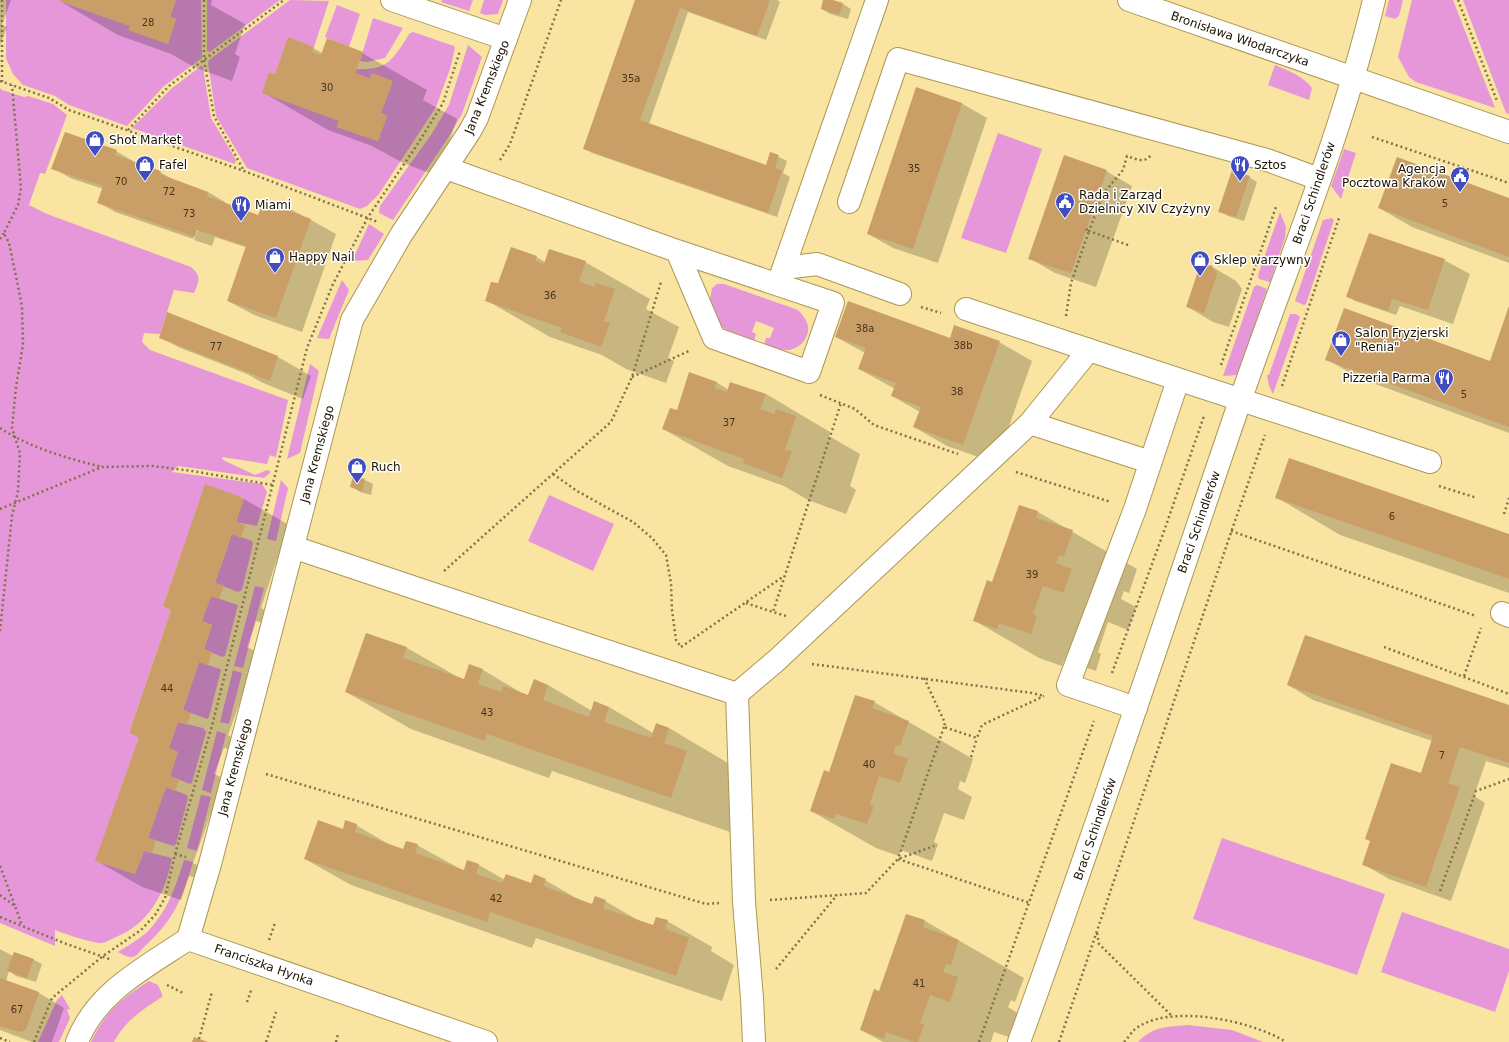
<svg xmlns="http://www.w3.org/2000/svg" width="1509" height="1042" font-family="'DejaVu Sans',sans-serif">
  <style>
    .green { fill: #e597d9 }
    .shadow { fill: #0003 }
    .building { fill: #ca9e67 }
    .lines { fill: none; stroke-linecap: round; stroke-linejoin: round }
    .minor-casing { stroke: #ab9755; stroke-width: 24 }
    .path { stroke: #807249; stroke-width: 2.5; stroke-dasharray: 2 3; stroke-linecap: butt }
    .minor { stroke: #fff; stroke-width: 22 }
    .labels { text-anchor: middle; stroke-width: 3; stroke-linejoin: round; paint-order: stroke }
    .number-label { font-size: 10px; fill: #46351a }
    .street-label { font-size: 12px; fill: #1a1200; stroke: #fff }
    .poi-label { font-size: 12px; fill: #1a1200; stroke: #fff; text-anchor: start }
  </style>
  <rect width="100%" height="100%" fill="#fae4a1"/>
  <!-- green -->
  <g class="green">
    <polygon points="6,0 57,0 130,26 129,30 168,44 176,19 170,17 176,0 201,0 202,58 164,86 127,126 69,105 55,96 23,85 13,74 6,58"/>
    <polygon points="207,0 280,0 210,52 207,51"/>
    <path d="M290,0l39,1 -15,46 -26,-9 -13,36 -6,-2 70,49 -2,6 41,14 9,-25 -6,-3 11,-32 -20,-8 -2,6 -15,-6 2,-4c32,2 37,-12 53,-36l3,-1 41,14 1,2 -5,21 -14,38 -57,87 -12,12 -7,3 -113,-41 -31,-52 -8,-53 1,-3z"/>
    <polygon points="442,0 473,0 469,11 441,2"/>
    <polygon points="484,0 503,0 498,14 485,15 480,13"/>
    <polygon points="1389,0 1403,0 1399,16 1395,19 1385,16"/>
    <polygon points="1412,0 1453,0 1495,108 1416,82 1409,77 1398,57"/>
    <polygon points="1463,0 1509,0 1509,114 1506,113"/>
    <polygon points="337,5 360,14 349,47 325,37"/>
    <polygon points="373,18 403,28 385,58 367,62 360,61"/>
    <polygon points="468,45 482,57 462,114 446,141 393,220 379,213 380,206 431,135 449,105"/>
    <path d="M1275,65c14,6 28,11 37,23l-3,12 -41,-15z"/>
    <polygon points="201,66 203,67 211,118 236,160 235,164 132,128 171,89"/>
    <path d="M0,88l2,2 22,7 4,-1 25,8 14,11 -22,59 -5,-1 -11,32 18,9 144,53c11,9 8,14 3,26l-20,-3 -14,44 -16,-1 -2,9 8,8 138,50 -12,57 -5,-1 -1,-2 -3,10 -45,-7 1,3 32,15 12,-5 4,2 -7,6 -86,-12 -6,6 90,12 5,8 -10,34 -21,-4 8,-24 -39,-13 -42,121 8,4 -42,123 10,4 -43,124 39,13 9,-23 28,7c-6,34 -23,66 -56,79 -5,2 -12,7 -17,6 -10,-1 -34,-9 -44,-13v16l-55,-23z"/>
    <polygon points="998,133 1042,149 1006,253 961,238"/>
    <polygon points="1344,149 1356,153 1341,199 1331,186"/>
    <polygon points="1280,212 1286,227 1285,238 1270,282 1259,279 1258,275"/>
    <polygon points="1331,218 1334,220 1306,304 1304,305 1295,301 1323,220"/>
    <polygon points="369,224 384,234 368,260 352,261"/>
    <polygon points="342,280 349,290 329,339 317,338"/>
    <path d="M717,284h7l74,26c5,5 8,9 10,16 2,12 -10,25 -23,24 -7,0 -14,-3 -21,-5l2,-7h4l4,-10 -18,-7 -4,11 4,2 -2,7 -29,-12 -4,-3 -11,-26 2,-12z"/>
    <polygon points="1257,285 1267,289 1238,375 1223,376 1254,287"/>
    <polygon points="1290,314 1296,314 1300,317 1273,394 1269,386 1267,375 1269,375"/>
    <polygon points="310,364 319,371 300,453 287,459"/>
    <polygon points="281,480 288,488 276,541 267,539"/>
    <polygon points="549,495 614,524 593,571 528,541"/>
    <polygon points="232,534 252,541 253,544 242,590 238,592 215,583"/>
    <polygon points="255,586 264,588 243,668 234,666"/>
    <polygon points="211,596 238,605 225,656 222,657 204,649 212,625 202,621"/>
    <polygon points="199,662 220,669 221,670 209,717 207,719 183,710"/>
    <polygon points="233,670 242,673 229,724 220,722"/>
    <polygon points="178,722 203,728 206,732 192,783 190,784 170,776 178,752 169,748"/>
    <polygon points="217,731 226,734 211,793 202,790"/>
    <polygon points="166,787 187,795 188,798 176,844 174,846 148,838"/>
    <polygon points="201,795 211,797 197,851 187,848"/>
    <polygon points="1222,838 1385,894 1357,975 1193,919"/>
    <path d="M184,860l9,2c-11,37 -19,58 -49,85 -3,3 -7,9 -11,10 -5,1 -11,-3 -15,-5 9,-6 20,-12 28,-19 21,-20 30,-47 38,-73z"/>
    <polygon points="1402,912 1509,949 1509,971 1495,1012 1381,972"/>
    <path d="M149,981l9,4 4,9v3c-19,12 -37,24 -48,45h-23c14,-30 30,-43 58,-61z"/>
    <polygon points="62,995 70,1009 67,1010 70,1018 59,1042 38,1042 57,1000"/>
    <path d="M1188,1025l44,5 31,12h-125c15,-16 30,-15 50,-17z"/>
  </g>
  <!-- shadow -->
  <g class="shadow">
    <polygon points="0,0 11,0 2,25 7,27 0,45"/>
    <polygon points="58,0 212,0 211,5 245,24 235,54 240,57 232,81 194,67 171,54 118,35"/>
    <polygon points="636,0 777,0 780,2 766,40 688,12 649,124 767,166 771,153 787,161 783,173 790,177 777,217 592,153 584,148"/>
    <polygon points="824,0 830,0 843,4 851,9 848,19 830,14 822,9"/>
    <polygon points="313,48 322,53 362,53 427,90 423,100 457,119 446,151 443,178 403,163 372,146 328,130 264,93 276,75"/>
    <polygon points="961,103 987,118 938,263 893,248 868,234"/>
    <polygon points="116,151 133,161 133,162 160,172 175,181 208,192 225,202 225,204 258,216 278,209 279,206 290,209 311,220 336,234 302,332 254,315 228,301 248,248 215,237 212,246 194,240 211,197 209,197 193,239 115,212 98,202 103,189 70,178 53,168"/>
    <polygon points="1106,171 1132,186 1096,287 1055,273 1029,258"/>
    <polygon points="1249,177 1257,182 1244,221 1228,216 1219,211"/>
    <polygon points="1509,199 1509,263 1412,227 1379,208"/>
    <polygon points="536,257 545,262 585,262 650,299 646,309 679,327 668,358 674,361 666,383 626,369 602,355 550,337 486,300 499,285"/>
    <polygon points="1444,260 1470,274 1453,324 1400,306 1396,315 1355,301 1347,296"/>
    <polygon points="1211,266 1236,281 1242,289 1229,327 1213,322 1188,307"/>
    <polygon points="1509,309 1509,433 1359,378 1326,359 1491,362"/>
    <polygon points="168,314 278,357 311,376 303,399 263,383 247,374 178,347 160,337"/>
    <polygon points="836,337 950,339 999,342 1032,361 996,463 947,446 914,427 920,412 892,396 895,389 859,369 865,353"/>
    <polygon points="716,382 729,390 766,394 830,432 829,436 860,454 850,486 856,490 846,514 808,500 784,486 728,466 663,429 678,411"/>
    <polygon points="365,480 373,484 371,495 360,492 352,487"/>
    <polygon points="206,486 244,499 289,525 286,563 277,559 261,608 269,612 265,624 256,621 247,647 257,652 253,691 245,688 228,735 236,740 232,750 224,748 214,774 223,778 215,801 223,806 220,816 211,813 193,863 201,867 197,878 189,876 181,900 142,887 97,861 140,738 130,733 172,611 164,606"/>
    <polygon points="1276,497 1509,535 1509,593 1340,535"/>
    <polygon points="1020,506 1038,512 1137,569 1129,593 1124,591 1121,599 1136,607 1128,630 1108,622 1098,652 1101,654 1096,671 1064,660 1062,666 1039,658 975,621 993,583"/>
    <polygon points="407,648 465,681 470,665 483,670 527,696 548,685 592,711 609,707 653,733 657,724 669,728 733,766 730,777 751,789 736,834 552,771 549,778 411,729 346,692"/>
    <polygon points="1288,685 1509,706 1509,768 1486,761 1474,796 1485,803 1451,901 1389,879 1363,864 1421,774 1432,741 1313,700"/>
    <polygon points="874,702 973,759 965,783 960,781 958,789 972,797 964,820 944,813 934,842 938,844 932,861 901,850 899,856 876,848 811,811 830,773"/>
    <polygon points="356,825 395,848 403,850 417,845 464,871 468,861 479,865 505,880 531,884 545,880 583,902 593,905 605,901 643,923 654,926 667,921 712,947 711,951 734,965 722,1001 536,938 532,948 351,885 305,859 344,830"/>
    <polygon points="925,921 1024,978 1015,1002 1011,1000 1008,1007 1022,1016 1015,1039 994,1032 991,1042 883,1042 861,1030 880,992"/>
    <polygon points="0,949 13,956 14,953 34,960 42,964 36,982 16,976 9,971 6,981 39,993 64,1008 52,1042 32,1042 0,1030"/>
  </g>
  <!-- building -->
  <g class="building">
    <polygon points="58,0 176,0 170,17 176,19 168,44 128,30 130,26"/>
    <polygon points="635,0 770,0 757,36 680,8 640,120 766,165 770,152 779,155 775,168 782,171 768,213 583,149"/>
    <polygon points="823,0 833,0 843,3 839,15 821,9"/>
    <polygon points="288,37 314,47 312,52 321,55 327,38 363,52 355,73 370,79 372,73 393,81 381,113 387,116 378,141 337,127 339,121 262,93 269,72 275,74"/>
    <polygon points="916,87 962,103 913,249 867,234"/>
    <polygon points="65,132 117,150 115,155 161,171 160,174 208,192 207,196 258,215 263,203 277,208 278,205 290,208 289,211 311,219 276,318 227,301 246,246 197,230 195,237 97,203 103,186 51,169"/>
    <polygon points="1064,155 1107,170 1071,273 1028,259"/>
    <polygon points="1397,157 1509,198 1509,257 1378,208"/>
    <polygon points="1232,170 1250,176 1236,217 1218,212"/>
    <polygon points="1369,233 1445,259 1428,310 1392,299 1388,311 1346,297"/>
    <polygon points="511,247 537,256 535,261 544,264 549,249 586,261 579,281 594,287 596,283 615,289 604,321 610,323 601,347 560,332 562,328 485,301 491,282 498,283"/>
    <polygon points="1211,265 1217,274 1204,313 1186,307 1199,268"/>
    <polygon points="848,301 950,338 954,325 1000,341 963,445 913,427 921,407 891,396 896,383 858,369 866,348 835,337"/>
    <polygon points="1509,306 1509,427 1325,360 1344,308 1490,361"/>
    <polygon points="167,312 278,356 270,381 159,338"/>
    <polygon points="689,372 717,382 714,388 727,392 730,382 766,394 760,409 774,414 776,409 796,416 785,450 792,451 782,478 743,463 744,459 662,429 670,408 677,410"/>
    <polygon points="1289,458 1509,534 1509,579 1275,498"/>
    <polygon points="353,476 365,479 362,491 350,487"/>
    <polygon points="205,484 244,498 236,522 245,525 241,538 232,534 215,583 224,585 219,599 211,596 202,621 212,625 204,649 212,652 208,665 199,662 183,710 191,713 187,725 178,722 169,748 178,752 170,776 179,779 175,791 166,787 148,838 156,841 152,853 144,851 135,874 95,861 139,737 129,733 171,610 163,606"/>
    <polygon points="1019,505 1038,511 1036,518 1073,530 1064,556 1059,555 1056,563 1072,569 1063,593 1043,586 1033,614 1037,616 1031,634 999,623 997,629 973,621 987,580 992,582"/>
    <polygon points="366,633 407,647 403,658 464,679 469,664 483,669 478,684 501,692 503,686 528,695 534,679 548,685 543,700 589,717 594,701 609,707 604,722 651,738 656,723 669,728 664,743 687,751 671,798 487,734 485,741 345,692"/>
    <polygon points="1305,635 1509,705 1509,763 1460,747 1448,783 1460,787 1426,887 1362,865 1370,841 1365,839 1391,763 1421,773 1433,736 1287,685"/>
    <polygon points="855,695 875,701 872,708 909,721 900,746 896,745 893,753 908,759 900,783 879,776 870,804 874,806 867,824 836,814 834,819 810,811 824,770 829,772"/>
    <polygon points="318,820 343,829 345,820 357,824 355,832 403,849 406,841 418,844 415,853 464,870 467,860 479,864 476,874 502,883 506,874 531,883 534,874 546,879 543,886 592,904 595,896 606,900 603,908 653,925 656,917 668,920 665,929 689,938 676,976 490,912 487,922 304,859"/>
    <polygon points="906,914 925,920 923,927 959,940 951,965 946,964 943,972 958,977 950,1002 930,995 920,1023 924,1024 918,1042 914,1042 886,1032 884,1039 860,1030 874,989 879,991"/>
    <polygon points="14,952 34,959 27,978 7,971"/>
    <polygon points="0,978 39,992 26,1030 19,1032 0,1026"/>
    <polygon points="194,1037 208,1042 192,1042"/>
  </g>
  <g class="lines">
    <!-- minor casing -->
    <g class="minor-casing">
      <g id="minor">
        <polyline points="392,0 506,39"/>
        <polyline points="1129,0 1509,132"/>
        <polyline points="446,168 677,251 833,303 809,372 714,338 677,251"/>
        <polyline points="849,202 898,59 1267,160 1319,179"/>
        <polyline points="784,268 817,264 900,294"/>
        <polyline points="778,284 877,0"/>
        <polyline points="966,309 1089,350"/>
        <polyline points="1150,462 1030,423 1089,350 1430,462"/>
        <polyline points="293,547 424,591 737,694 744,902 752,998 754,1042"/>
        <polyline points="1502,613 1509,616"/>
        <polyline points="737,694 777,660 1030,423"/>
        <polyline points="1136,708 1068,685 1135,509 1178,380"/>
        <polyline points="188,939 210,864 352,320 401,235 470,131 477,118 520,0"/>
        <path d="M77,1042c19,-50 69,-75 111,-103l298,103"/>
        <path d="M1019,1042c77,-211 147,-425 220,-638 46,-134 102,-266 135,-404"/>
      </g>
    </g>
    <!-- path -->
    <g class="path">
      <polyline points="204,0 204,60 214,116 244,171"/>
      <polyline points="1458,0 1497,101"/>
      <polyline points="0,81 49,98 69,110 244,171 378,222"/>
      <polyline points="2,82 2,0"/>
      <polyline points="128,130 169,86 284,0"/>
      <polyline points="1372,137 1509,183"/>
      <polyline points="500,160 510,144 561,0"/>
      <polyline points="0,239 4,233"/>
      <path d="M1128,245l-39,-14 14,-37 20,-24 4,-14c9,3 17,8 24,-1"/>
      <polyline points="921,307 941,313"/>
      <polyline points="1066,316 1071,283 1089,231 1086,229"/>
      <polyline points="1221,365 1276,207"/>
      <polyline points="632,377 691,350"/>
      <polyline points="1282,386 1339,218"/>
      <polyline points="820,395 855,409 874,425 958,454"/>
      <path d="M0,428c30,20 67,30 102,39"/>
      <polyline points="1016,472 1111,502"/>
      <polyline points="553,474 577,491 633,522 652,538 666,555 671,583 672,610 676,640 681,647"/>
      <polyline points="1439,486 1477,498"/>
      <polyline points="0,509 102,467 153,466 192,471 273,485"/>
      <polyline points="1504,514 1509,498"/>
      <polyline points="1231,531 1476,616"/>
      <polyline points="444,571 611,422 632,377 661,282"/>
      <polyline points="746,603 773,612"/>
      <polyline points="786,616 773,612 841,403"/>
      <polyline points="0,631 12,516 18,491 20,453 12,428 16,387 23,345 22,307 19,291 9,243 4,233 18,205 21,188 12,85"/>
      <polyline points="681,647 784,576"/>
      <polyline points="1384,647 1509,694"/>
      <polyline points="812,664 1032,693 1044,696"/>
      <polyline points="1112,673 1163,534 1204,416"/>
      <polyline points="1464,676 1481,628"/>
      <polyline points="924,678 945,723 944,727 977,738 982,725 1044,696"/>
      <polyline points="944,727 898,859 1030,903"/>
      <polyline points="971,757 977,738"/>
      <polyline points="266,774 706,904 719,903"/>
      <polyline points="175,854 186,857"/>
      <polyline points="0,866 15,906"/>
      <polyline points="1440,891 1476,791 1509,779"/>
      <polyline points="0,895 15,906 22,925"/>
      <polyline points="770,900 866,893 898,859 934,846"/>
      <polyline points="0,917 64,943 112,960"/>
      <polyline points="1097,933 1099,944 1172,1016"/>
      <polyline points="269,940 275,923"/>
      <polyline points="776,969 837,895"/>
      <polyline points="167,985 183,993"/>
      <polyline points="247,1002 252,988"/>
      <polyline points="0,1038 10,1042"/>
      <polyline points="199,1039 212,992"/>
      <polyline points="34,1042 52,998 103,956 141,930 155,915 165,898 175,854 213,722 307,348 333,284 368,217 415,148 443,103 460,51"/>
      <polyline points="266,1042 276,1012"/>
      <polyline points="336,1042 338,1034"/>
      <polyline points="979,1042 1094,721"/>
      <path d="M1059,1042c70,-202 135,-406 206,-607"/>
      <path d="M1124,1042c4,-4 7,-9 10,-12 33,-28 119,-9 152,12"/>
    </g>
    <!-- minor -->
    <use href="#minor" class="minor"/>
  </g>
  <!-- icons -->
  <defs>
    <g id="shop-pin" transform="scale(1)"><path d="M0 17L-7.5 6A9.5 9.5 0 1 1 7.5 6Z" fill="#3f4dc1" stroke="#fff"/><path d="M-5-2.5h2.3a2.7 3.5 0 0 1 5.4 0H5L5.5 6h-11ZM-1.5-2.5h3a1.5 2.3 0 0 0-3 0Z" fill="#fff"/></g>
    <g id="restaurant-pin" transform="scale(1)"><path d="M0 17L-7.5 6A9.5 9.5 0 1 1 7.5 6Z" fill="#3f4dc1" stroke="#fff"/><path d="M-5-6h1v4h1v-4h1v4h1v-4h1v5L-1.5 .5V6h-2V.5L-5-1ZM5-6V6H3V1.5H1.5Q1.5-4 5-6Z" fill="#fff"/></g>
    <g id="civic-pin" transform="scale(1)"><path d="M0 17L-7.5 6A9.5 9.5 0 1 1 7.5 6Z" fill="#3f4dc1" stroke="#fff"/><path d="M-.6-6.5H3V-4.5H.6V-3L4-1V1h2V6H-6V1h2V-1L-.6-3ZM-1.2 2.5V6h2.4V2.5Z" fill="#fff"/></g>
  </defs>
  <g fill-rule="evenodd">
    <use href="#shop-pin" x="95" y="140"/>
    <use href="#shop-pin" x="145" y="165"/>
    <use href="#restaurant-pin" x="1240" y="165"/>
    <use href="#civic-pin" x="1460" y="176"/>
    <use href="#civic-pin" x="1065" y="202"/>
    <use href="#restaurant-pin" x="241" y="205"/>
    <use href="#shop-pin" x="275" y="257"/>
    <use href="#shop-pin" x="1200" y="260"/>
    <use href="#shop-pin" x="1341" y="340"/>
    <use href="#restaurant-pin" x="1444" y="378"/>
    <use href="#shop-pin" x="357" y="467"/>
  </g>
  <g class="labels">
    <!-- number labels -->
    <g class="number-label">
      <text x="148" y="26">28</text>
      <text x="631" y="82">35a</text>
      <text x="327" y="91">30</text>
      <text x="914" y="172">35</text>
      <text x="121" y="185">70</text>
      <text x="169" y="195">72</text>
      <text x="1445" y="207">5</text>
      <text x="189" y="217">73</text>
      <text x="550" y="299">36</text>
      <text x="865" y="332">38a</text>
      <text x="963" y="349">38b</text>
      <text x="216" y="350">77</text>
      <text x="957" y="395">38</text>
      <text x="1464" y="398">5</text>
      <text x="729" y="426">37</text>
      <text x="1392" y="520">6</text>
      <text x="1032" y="578">39</text>
      <text x="167" y="692">44</text>
      <text x="487" y="716">43</text>
      <text x="1442" y="759">7</text>
      <text x="869" y="768">40</text>
      <text x="496" y="902">42</text>
      <text x="919" y="987">41</text>
      <text x="17" y="1013">67</text>
    </g>
    <!-- street labels -->
    <g class="street-label">
      <text transform="translate(1240 39) rotate(19)" y="4">Bronisława Włodarczyka</text>
      <text transform="translate(487 87) rotate(-68)" y="4">Jana Kremskiego</text>
      <text transform="translate(1314 193) rotate(-71)" y="4">Braci Schindlerów</text>
      <text transform="translate(317 454) rotate(-75)" y="4">Jana Kremskiego</text>
      <text transform="translate(1199 522) rotate(-71)" y="4">Braci Schindlerów</text>
      <text transform="translate(235 767) rotate(-75)" y="4">Jana Kremskiego</text>
      <text transform="translate(1095 829) rotate(-71)" y="4">Braci Schindlerów</text>
      <text transform="translate(264 965) rotate(19)" y="4">Franciszka Hynka</text>
    </g>
    <!-- poi labels -->
    <g class="poi-label">
      <text x="109" y="144">Shot Market</text>
      <text x="159" y="169">Fafel</text>
      <text x="1254" y="169">Sztos</text>
      <text x="1446" y="173" text-anchor="end">Agencja<tspan x="1446" dy="14">Pocztowa Kraków</tspan></text>
      <text x="1079" y="199">Rada i Zarząd<tspan x="1079" dy="14">Dzielnicy XIV Czyżyny</tspan></text>
      <text x="255" y="209">Miami</text>
      <text x="289" y="261">Happy Nail</text>
      <text x="1214" y="264">Sklep warzywny</text>
      <text x="1355" y="337">Salon Fryzjerski<tspan x="1355" dy="14">"Renia"</tspan></text>
      <text x="1430" y="382" text-anchor="end">Pizzeria Parma</text>
      <text x="371" y="471">Ruch</text>
    </g>
  </g>
</svg>
